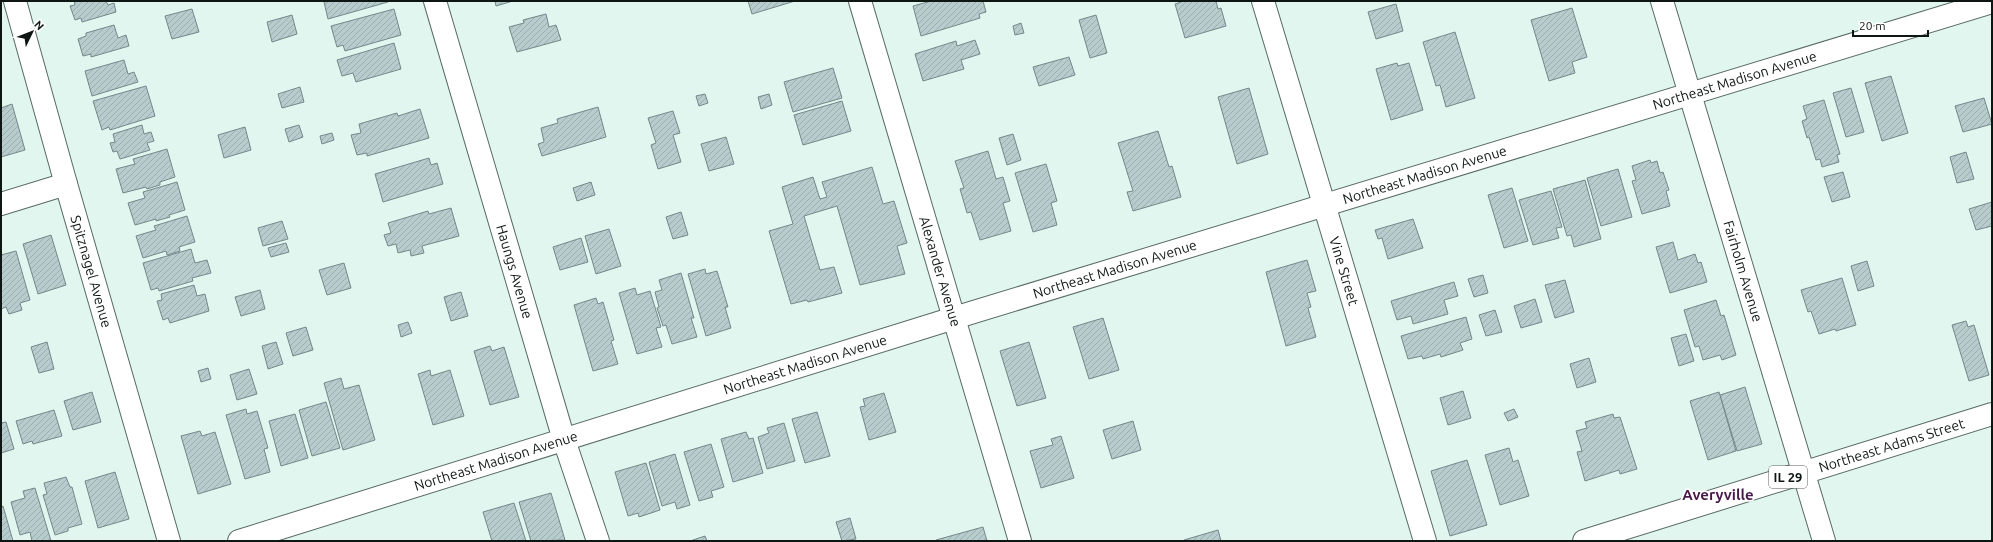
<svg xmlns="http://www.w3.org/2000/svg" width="1993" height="542" font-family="Ubuntu,sans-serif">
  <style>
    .building { fill: url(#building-hatch); stroke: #74888a }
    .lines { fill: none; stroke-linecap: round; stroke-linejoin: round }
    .minor-casing { stroke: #586a64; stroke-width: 24 }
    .major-casing { stroke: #586a64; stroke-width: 24 }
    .minor { stroke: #fff; stroke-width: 22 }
    .major { stroke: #fff; stroke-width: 22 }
    .labels { text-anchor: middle; stroke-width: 3.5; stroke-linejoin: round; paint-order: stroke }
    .shield { fill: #fff; stroke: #565c5a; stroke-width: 1 }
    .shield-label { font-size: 13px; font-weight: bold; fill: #0e1613 }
    .street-label { font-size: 14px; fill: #0e1613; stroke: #fff }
    .neighbourhood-label { font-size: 15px; font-weight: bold; fill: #48194a; stroke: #fff }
  </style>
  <defs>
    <pattern id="building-hatch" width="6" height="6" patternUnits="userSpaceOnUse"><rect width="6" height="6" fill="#b6cccd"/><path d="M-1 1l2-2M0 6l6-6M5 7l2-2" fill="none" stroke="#9baeaf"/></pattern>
  </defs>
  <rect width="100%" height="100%" fill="#e1f6ee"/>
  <!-- building -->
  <g class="building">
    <polygon points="74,1 106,1 108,5 114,3 116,12 82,22 81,18 75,20 70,6 75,5"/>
    <polygon points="328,1 388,1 388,2 328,19 324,2"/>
    <polygon points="495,1 513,1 496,6"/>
    <polygon points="748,1 795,1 752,14"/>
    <polygon points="931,1 983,1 986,12 979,14 980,18 921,36 913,6"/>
    <polygon points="1184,1 1216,1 1218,9 1221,8 1226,26 1185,38 1175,4"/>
    <polygon points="1396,4 1403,31 1376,39 1368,12"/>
    <polygon points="1572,8 1587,57 1572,62 1575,73 1549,81 1531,20"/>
    <polygon points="192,9 199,32 172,39 165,16"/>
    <polygon points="394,9 401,35 345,51 343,45 337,47 331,26"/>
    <polygon points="546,14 549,27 556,25 561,40 517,52 509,27 524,23 523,20"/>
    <polygon points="292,15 297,34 272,42 267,22"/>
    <polygon points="1096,15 1107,53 1090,58 1079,20"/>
    <polygon points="1021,23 1024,33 1015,35 1013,26"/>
    <polygon points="114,25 118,38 126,35 129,46 91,57 91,54 83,56 78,39 86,36 86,33"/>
    <polygon points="1455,32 1475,98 1446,107 1440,85 1436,86 1423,42"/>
    <polygon points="975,40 980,54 961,60 964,69 923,81 915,54 956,41 957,46"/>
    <polygon points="394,43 401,69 356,82 353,73 342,76 337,60"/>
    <polygon points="1069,57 1075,75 1039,86 1033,67"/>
    <polygon points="124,60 128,74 134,72 138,82 92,96 85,71"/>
    <polygon points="1397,63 1398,66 1409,63 1423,110 1391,120 1376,69"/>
    <polygon points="833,68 842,98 793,112 784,82"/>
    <polygon points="1891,76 1908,133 1882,141 1865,83"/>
    <polygon points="146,86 155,116 110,130 109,127 102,130 93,101"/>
    <polygon points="300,87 304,102 282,108 278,94"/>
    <polygon points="1249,88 1268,154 1237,164 1218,97"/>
    <polygon points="1851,88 1864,132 1846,137 1833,93"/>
    <polygon points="705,94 708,103 699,106 696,96"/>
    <polygon points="769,94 772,105 761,109 758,97"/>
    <polygon points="1984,98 1992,124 1963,132 1955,106"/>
    <polygon points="1824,100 1840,154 1837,155 1839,162 1822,167 1820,159 1816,160 1809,137 1807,138 1802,121 1807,119 1803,106"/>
    <polygon points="842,101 851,131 803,145 794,115"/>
    <polygon points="12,104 25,150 1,157 1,108"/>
    <polygon points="598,107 606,137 542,156 538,144 544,142 541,128 558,123 557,119"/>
    <polygon points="420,109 429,138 367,156 367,153 357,155 351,135 361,133 359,124 397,113 398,116"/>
    <polygon points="673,111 680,133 673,135 681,162 658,169 651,145 656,143 648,118"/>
    <polygon points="142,125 144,134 151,132 154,141 147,143 150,150 120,159 117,151 113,152 110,143 115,142 113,134"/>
    <polygon points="299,125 303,137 289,142 285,129"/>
    <polygon points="245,127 251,150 224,158 218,135"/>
    <polygon points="1158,131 1169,167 1172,166 1181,197 1133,211 1127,192 1133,191 1118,143"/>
    <polygon points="332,133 334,140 322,144 320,136"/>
    <polygon points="1013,134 1021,160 1007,165 999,138"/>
    <polygon points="726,137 734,164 709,171 701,144"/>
    <polygon points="167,149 175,177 160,182 160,185 147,189 146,187 123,193 116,169 135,164 133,159"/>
    <polygon points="988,151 996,179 1003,177 1010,201 1003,203 1011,231 980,240 971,212 967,213 960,189 964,188 955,161"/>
    <polygon points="1966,152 1974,179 1957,183 1950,157"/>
    <polygon points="429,158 431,165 437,163 443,184 383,202 375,174"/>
    <polygon points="1650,160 1651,163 1657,161 1660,173 1663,172 1669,190 1666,191 1670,206 1642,214 1632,181 1636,180 1632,166"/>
    <polygon points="1046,164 1057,201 1051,203 1057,225 1033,232 1015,173"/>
    <polygon points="872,167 883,204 894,201 907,243 897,246 905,274 860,285 837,206 804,216 820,270 834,267 842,293 808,302 807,300 791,304 769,231 793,224 782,187 813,177 820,199 827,197 822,182"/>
    <polygon points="1618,169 1632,217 1601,226 1587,178"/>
    <polygon points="1843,172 1850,197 1832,202 1824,177"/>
    <polygon points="1585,180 1601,239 1574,247 1571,235 1567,236 1553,189"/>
    <polygon points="177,182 185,210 169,215 170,217 156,221 156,219 135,225 128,203 145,198 143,192"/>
    <polygon points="591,182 595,195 577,201 573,188"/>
    <polygon points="1512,188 1528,241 1504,248 1488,195"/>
    <polygon points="1551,191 1562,227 1556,228 1559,238 1533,245 1519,200"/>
    <polygon points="1992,202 1992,226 1976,230 1969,209"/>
    <polygon points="451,208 459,236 422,246 424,253 411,256 410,250 398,253 396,244 388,246 384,235 391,233 388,223 428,211 429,214"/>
    <polygon points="681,212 688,235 673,239 666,217"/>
    <polygon points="187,216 195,242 179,247 180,251 167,255 166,251 143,258 136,236 156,230 154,226"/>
    <polygon points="1413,219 1423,248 1388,259 1382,238 1378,239 1375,230"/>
    <polygon points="282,221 288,239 263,246 258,228"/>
    <polygon points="609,229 621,266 596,274 585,236"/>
    <polygon points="51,235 66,285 38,294 23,244"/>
    <polygon points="581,238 588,262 560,270 553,247"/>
    <polygon points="1673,242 1678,260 1695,254 1698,263 1701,262 1707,282 1670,293 1656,247"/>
    <polygon points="286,243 289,252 271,257 268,248"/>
    <polygon points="191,249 195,263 207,260 211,273 192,278 193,281 159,291 158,288 151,290 143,263"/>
    <polygon points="16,251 30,300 20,303 22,310 9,314 6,307 1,309 1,255"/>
    <polygon points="1307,260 1316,291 1307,293 1311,307 1308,308 1316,337 1286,346 1266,272"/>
    <polygon points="1867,261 1874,286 1858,291 1851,266"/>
    <polygon points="344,263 351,288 327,295 319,270"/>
    <polygon points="705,269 706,274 717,271 728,307 725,307 731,328 706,336 688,274"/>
    <polygon points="681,273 694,318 691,318 697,337 672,344 666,325 663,326 657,308 659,307 655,292 662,290 659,280"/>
    <polygon points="1483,275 1488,293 1474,297 1468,279"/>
    <polygon points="1842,278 1856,325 1836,331 1835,329 1819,334 1811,311 1808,312 1801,290"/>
    <polygon points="1565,280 1574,312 1555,318 1545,285"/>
    <polygon points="1454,282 1458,296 1444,300 1448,314 1413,324 1411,316 1397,320 1391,301"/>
    <polygon points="194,285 197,296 205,294 209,311 170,323 168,318 163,320 157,301 162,300 161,294"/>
    <polygon points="635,288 637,295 650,291 661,327 656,328 662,347 637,354 619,293"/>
    <polygon points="260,290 265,309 241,316 235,297"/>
    <polygon points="461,292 468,316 451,321 444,297"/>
    <polygon points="596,298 598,304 603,302 614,340 611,341 618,364 593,371 574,305"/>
    <polygon points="1535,299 1542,322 1521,328 1514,306"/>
    <polygon points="1716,300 1721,316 1724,315 1736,355 1722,360 1720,355 1703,360 1699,346 1695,347 1684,310"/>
    <polygon points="1495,310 1502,332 1486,336 1479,315"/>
    <polygon points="1466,317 1472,339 1460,343 1463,350 1441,357 1440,354 1423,359 1422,356 1408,359 1401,336"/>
    <polygon points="1103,318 1119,370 1089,379 1073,327"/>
    <polygon points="1966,321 1968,327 1974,325 1989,375 1969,381 1952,325"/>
    <polygon points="408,322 412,333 401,337 398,325"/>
    <polygon points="306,327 313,350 293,356 286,333"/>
    <polygon points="1686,334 1694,361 1679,366 1671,338"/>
    <polygon points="47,342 54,369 39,373 31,347"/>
    <polygon points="276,342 283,364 268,369 262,346"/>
    <polygon points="1029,342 1046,398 1017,406 1000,351"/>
    <polygon points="490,346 492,351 504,347 519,397 490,405 474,351"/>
    <polygon points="1589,358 1596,382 1577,388 1570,364"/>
    <polygon points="208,368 211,379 201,382 198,371"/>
    <polygon points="249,369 257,394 237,400 230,375"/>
    <polygon points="430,370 431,376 450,370 464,416 433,425 418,374"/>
    <polygon points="341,378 344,389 359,385 375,440 343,450 324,383"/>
    <polygon points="1745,387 1762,444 1737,451 1720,395"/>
    <polygon points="1463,391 1471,418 1448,425 1440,398"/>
    <polygon points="92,392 101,422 73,430 64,401"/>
    <polygon points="1719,392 1736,451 1708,460 1690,401"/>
    <polygon points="884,393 896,432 869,440 860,407 865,406 863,399"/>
    <polygon points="326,402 340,448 312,456 299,410"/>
    <polygon points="246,409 247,414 257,411 268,448 264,449 270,472 245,479 226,415"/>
    <polygon points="1514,409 1518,417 1508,421 1504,413"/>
    <polygon points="54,410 62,436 33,444 32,441 23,444 16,421"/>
    <polygon points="817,412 830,456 805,463 792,419"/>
    <polygon points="295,414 308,458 281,466 269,421"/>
    <polygon points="1613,414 1614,418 1620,417 1637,469 1620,474 1619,470 1585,481 1577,452 1582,451 1576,431 1587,428 1585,422"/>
    <polygon points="1133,421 1141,450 1112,459 1103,430"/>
    <polygon points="6,422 14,449 1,453 1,423"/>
    <polygon points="784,423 795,461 767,469 758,437 769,433 767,428"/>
    <polygon points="200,431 202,436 215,432 231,484 198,494 181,436"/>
    <polygon points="746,432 749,439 753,438 763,473 733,482 721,439"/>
    <polygon points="1061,436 1074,478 1041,488 1030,451 1053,445 1051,439"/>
    <polygon points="711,444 724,487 711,491 713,497 699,501 684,452"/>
    <polygon points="1509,448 1513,462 1518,460 1529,496 1500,505 1485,455"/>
    <polygon points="675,454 690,505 677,509 675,502 662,506 649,462"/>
    <polygon points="1467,460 1487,525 1450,536 1431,471"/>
    <polygon points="646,463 660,510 639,517 638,513 628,516 615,472"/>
    <polygon points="115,472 129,519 98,528 85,481"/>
    <polygon points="66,477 70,487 72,487 82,524 68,528 68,531 55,535 43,495 47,494 44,483"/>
    <polygon points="35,488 51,541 32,541 30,532 20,535 11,502 25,498 23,491"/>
    <polygon points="551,493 565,540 531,541 519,502"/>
    <polygon points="514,503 526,541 492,541 483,512"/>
    <polygon points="3,506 13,541 1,541 1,507"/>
    <polygon points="850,518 856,539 842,541 836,522"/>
    <polygon points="983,527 987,541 936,541 936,540"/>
    <polygon points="1218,530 1221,541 1184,541 1184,540"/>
    <polygon points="705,536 707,541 690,541"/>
  </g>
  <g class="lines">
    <!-- minor casing -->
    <g class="minor-casing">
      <g id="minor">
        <path id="s1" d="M15,1l51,183 103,357"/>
        <path id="s2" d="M435,1l129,439 34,101"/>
        <path id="s3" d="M860,1l160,540"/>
        <path id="s4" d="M1263,1l162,540"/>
        <path id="s5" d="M1662,1l162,540"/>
        <polyline points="1,204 66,184"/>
        <path id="s6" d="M239,541l715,-223 1038,-316"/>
      </g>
    </g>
    <!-- major casing -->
    <g class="major-casing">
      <g id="major">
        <path id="s7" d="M1584,541l408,-127"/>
      </g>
    </g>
    <!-- minor -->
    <use href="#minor" class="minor"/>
    <!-- major -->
    <use href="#major" class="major"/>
  </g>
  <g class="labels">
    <!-- shield labels -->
    <rect class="shield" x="1769" y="466" width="38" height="22" rx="3"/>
    <g class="shield-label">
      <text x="1788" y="482">IL 29</text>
    </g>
    <!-- street labels -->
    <g class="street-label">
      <text dy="5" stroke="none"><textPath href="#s6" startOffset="1565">Northeast Madison Avenue</textPath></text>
      <text dy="5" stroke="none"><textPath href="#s6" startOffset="1241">Northeast Madison Avenue</textPath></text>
      <text dy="5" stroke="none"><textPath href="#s6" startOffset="917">Northeast Madison Avenue</textPath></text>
      <text dy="5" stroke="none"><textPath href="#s1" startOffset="281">Spitznagel Avenue</textPath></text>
      <text dy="5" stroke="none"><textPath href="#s3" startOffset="282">Alexander Avenue</textPath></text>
      <text dy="5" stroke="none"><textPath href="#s4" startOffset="282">Vine Street</textPath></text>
      <text dy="5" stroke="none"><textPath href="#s5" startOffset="282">Fairholm Avenue</textPath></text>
      <text dy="5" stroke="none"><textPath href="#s2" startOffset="282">Haungs Avenue</textPath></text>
      <text dy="5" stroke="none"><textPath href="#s6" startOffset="593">Northeast Madison Avenue</textPath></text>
      <text dy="5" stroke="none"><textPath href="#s7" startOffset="322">Northeast Adams Street</textPath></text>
      <text dy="5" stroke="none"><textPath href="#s6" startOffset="269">Northeast Madison Avenue</textPath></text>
    </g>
    <!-- neighbourhood labels -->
    <g class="neighbourhood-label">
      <text x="1718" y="500">Averyville</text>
    </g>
  </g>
  <!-- border -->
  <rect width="1993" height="542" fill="none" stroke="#0e1613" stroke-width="4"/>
  <!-- north arrow -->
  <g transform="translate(32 32) rotate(47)" stroke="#ffffff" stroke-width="3" paint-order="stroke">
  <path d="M0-3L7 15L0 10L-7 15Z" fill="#0e1613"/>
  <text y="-6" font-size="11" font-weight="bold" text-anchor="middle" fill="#0e1613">N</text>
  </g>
  <!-- scale -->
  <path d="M1853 30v6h75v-6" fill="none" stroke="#0e1613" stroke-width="2"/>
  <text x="1859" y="30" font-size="12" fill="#0e1613" stroke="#ffffff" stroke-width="3" paint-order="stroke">20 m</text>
</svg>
